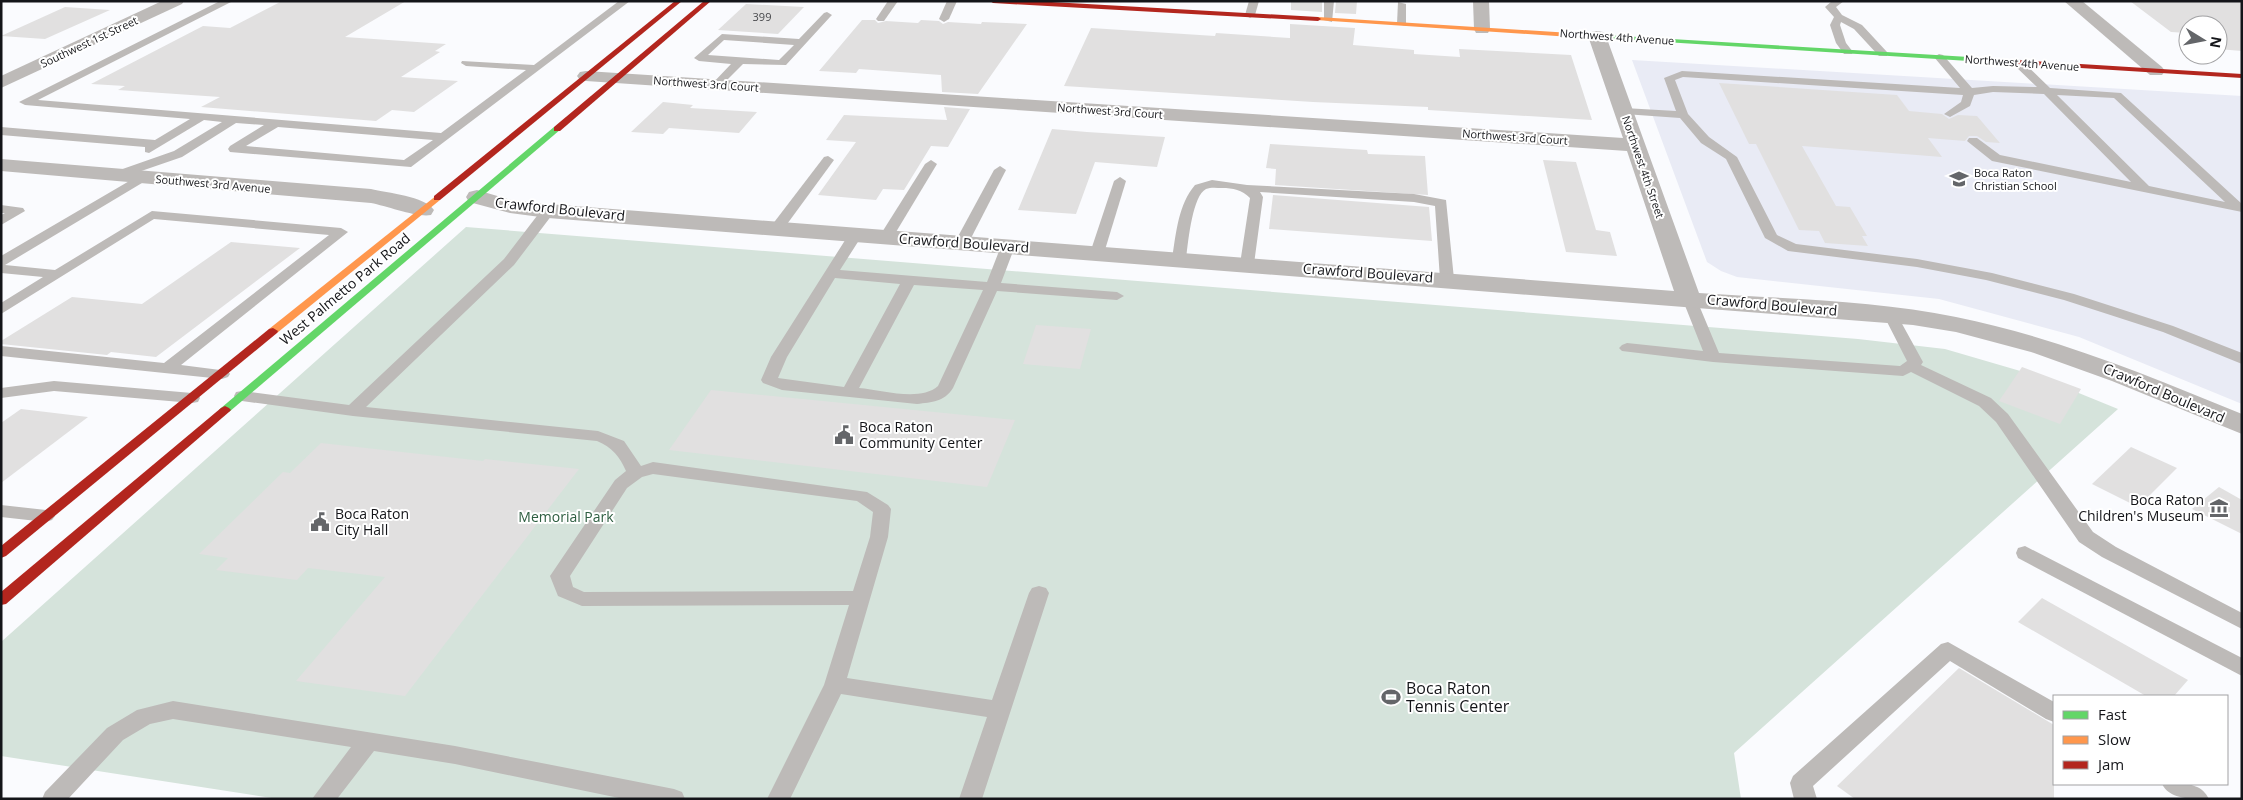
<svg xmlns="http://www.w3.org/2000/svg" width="2243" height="800" font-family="'Open Sans',sans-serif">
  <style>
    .built { fill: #e9ebf5 }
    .green { fill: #d5e3db }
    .building { fill: #e1e0e0 }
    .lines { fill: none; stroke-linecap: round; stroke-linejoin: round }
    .lane { fill: #bdbab8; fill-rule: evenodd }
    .street { fill: #bdbab8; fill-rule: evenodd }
    .fast { fill: #63d668; fill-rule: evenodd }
    .slow { fill: #ff974d; fill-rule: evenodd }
    .jam { fill: #b3261e; fill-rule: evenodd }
    .labels { text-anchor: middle; stroke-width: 4; stroke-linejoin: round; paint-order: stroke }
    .number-label { font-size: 11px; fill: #47484b }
    .far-street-label { font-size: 11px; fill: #141519; stroke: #fff }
    .far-poi-label { font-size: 11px; fill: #141519; stroke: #fff; text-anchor: start }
    .street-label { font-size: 14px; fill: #141519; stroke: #fff }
    .poi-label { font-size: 14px; fill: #141519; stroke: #fff; text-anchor: start }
    .park-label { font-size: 14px; fill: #2e5e41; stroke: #fff }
    .near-poi-label { font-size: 16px; fill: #141519; stroke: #fff; text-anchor: start }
  </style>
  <rect width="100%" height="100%" fill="#fafbfe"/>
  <!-- built -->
  <polygon class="built" points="1632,60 2242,96 2242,404 2079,337 1939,299 1737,277 1721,271 1707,262"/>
  <!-- green -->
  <polygon class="green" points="466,227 1858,339 1945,349 2037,376 2118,409 1734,753 1741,799 278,799 1,756 1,642"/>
  <!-- building -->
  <g class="building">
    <polygon points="282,1 406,1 345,37 446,44 435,51 440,52 401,77 458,81 414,112 392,110 376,121 201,107 220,97 118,90 125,86 91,84 203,26 230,28"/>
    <polygon points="1291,1 1322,1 1322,12 1291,10"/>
    <polygon points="1336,1 1357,1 1356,14 1335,13"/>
    <polygon points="2130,1 2242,1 2242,51 2218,49 2218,25 2188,25 2188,33 2171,32"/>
    <polygon points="746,4 804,7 778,34 718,30"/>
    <polygon points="65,7 110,10 45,39 1,36"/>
    <polygon points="862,20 875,20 878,23 886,21 918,23 921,20 939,21 943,24 948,22 981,24 982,22 1027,24 978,94 942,92 941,75 859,69 856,73 819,71"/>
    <polygon points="1290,24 1355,28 1353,45 1414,50 1414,54 1460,57 1459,49 1571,55 1592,120 1428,110 1428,107 1313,102 1064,86 1091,28 1215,36 1216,33 1290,38"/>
    <polygon points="1719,83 1897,95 1909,111 1942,114 1949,119 1958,115 1977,116 2000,143 1986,142 1977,136 1969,136 1965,141 1928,138 1942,157 1802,146 1836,206 1850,207 1867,236 1862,236 1868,246 1825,243 1819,231 1799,230 1756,144 1749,144"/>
    <polygon points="663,102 693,105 690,108 757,112 739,133 669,128 663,134 631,132"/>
    <polygon points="944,107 970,109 948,147 931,146 904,190 883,189 876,200 818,195 856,142 826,140 844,115 947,120"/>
    <polygon points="1052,129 1087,132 1165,137 1157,167 1095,162 1076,214 1018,210"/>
    <polygon points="1270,144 1367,150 1368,154 1425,156 1428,195 1275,185 1276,169 1266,168"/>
    <polygon points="1543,160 1576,162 1596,230 1610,232 1617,256 1566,252"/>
    <polygon points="1273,195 1429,207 1432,241 1269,229"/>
    <polygon points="231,242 300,248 156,357 111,352 107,355 1,344 1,341 72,297 142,304"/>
    <polygon points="1036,325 1091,329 1080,369 1023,364"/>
    <polygon points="2022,367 2081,389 2060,424 1999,401"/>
    <polygon points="711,390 1015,420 987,487 669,450"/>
    <polygon points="21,409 88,417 1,483 1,423"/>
    <polygon points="321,443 483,461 485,459 579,469 405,696 296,681 385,577 308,568 297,580 216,570 228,558 199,554 283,472 290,473"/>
    <polygon points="2131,447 2177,468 2138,507 2092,484"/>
    <polygon points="2219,487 2242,500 2242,534 2192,509"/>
    <polygon points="2042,598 2188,680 2174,696 2146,696 2018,622"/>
    <polygon points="1959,668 2054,725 2054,799 1855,799 1837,786"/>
  </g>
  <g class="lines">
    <!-- lane -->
    <g class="lane">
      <path d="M220,1h13l-195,99 403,33 85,-63 -60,-4 -5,-3 1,-2 72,4 85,-64h11l-219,166 -181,-15 -2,-3 2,-3 34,-21 -28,-2 -54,34 -64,22 -4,-1 -2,-3 2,-3 60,-21 48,-29 -18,-2 -55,33 -4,-1v-5l-144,-12v-8l154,13 35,-21 -165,-14 -6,-3zM278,127l155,13 -29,20 -158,-14z"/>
      <polygon points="888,1 898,1 884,21 878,21 876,19"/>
      <polygon points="947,1 957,1 949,19 944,22 939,19"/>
      <polygon points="1249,1 1259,1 1255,15 1250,18 1245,15"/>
      <polygon points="1324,1 1334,1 1332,22 1324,20"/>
      <polygon points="1832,1 1844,1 1836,7 1842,15 1862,25 1887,52 1887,56 1879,56 1854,29 1841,22 1840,25 1846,43 1853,52 1852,54 1844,54 1836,43 1830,25 1834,17 1825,7"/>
      <polygon points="1398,2 1406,4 1406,26 1397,24"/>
      <path d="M827,12l5,3 -2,2 -44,48 -43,-1 -23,23 -4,1 -5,-3 20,-21 -32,-3 -5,-3 28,-24 77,5 25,-26zM724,40l70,5 -15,15 -71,-5z"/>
      <path d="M1939,54l4,1 29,33 21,-2 44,1 -24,-23 -1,-2 5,-3 4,1 29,28 71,5 121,111v8l-250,-51 -25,-20 2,-3h8l23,17 131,27 -87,-88 -51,-2 -19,3 -4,11 -20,11 -6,-3 17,-12 2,-7 -280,-18 -8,3 13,34 21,23 28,20 40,78 19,9 121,15 75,14 82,21 99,32 69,27v11l-79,-32 -99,-32 -78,-20 -69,-13 -129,-16 -23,-13 -39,-79 -25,-16 -21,-25 -56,-4 -6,-3 6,-3 52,3 -12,-33 18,-7 278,17 -26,-31zM2057,95l57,3 111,104 -76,-16z"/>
      <polygon points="828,156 834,160 782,231 772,231 770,228 772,225 824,157"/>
      <polygon points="931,160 937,164 893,237 891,240 881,240 879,237 925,164"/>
      <polygon points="1000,166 1006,170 969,242 967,245 957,245 955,242 994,170"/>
      <polygon points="143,173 149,177 147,180 5,265 55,270 152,211 341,228 348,232 181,365 228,371 230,374 228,377 222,379 1,356 1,346 164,363 329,235 154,219 1,314 1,303 43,277 1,273 1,256"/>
      <polygon points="1120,177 1126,181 1104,253 1097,257 1092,256 1090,253 1114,181"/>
      <path d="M1212,180l35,5 167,9 32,6 8,79 -7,4 -7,-4 -5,-73 -21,-4 -154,-10 3,5 -9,67 -7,4 -5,-1 -2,-3 10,-66c-8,-8 -17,-10 -28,-10 -5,0 -11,-1 -16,1 -14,7 -18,55 -20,70l-2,3h-10l-2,-3c4,-25 6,-54 23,-74z"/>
      <polygon points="1,205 23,208 25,211 1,225 1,215 5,213 1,213"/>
      <path d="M548,207l7,4 -41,54 -148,142 232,24 26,10 17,25 12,-4 214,30 21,13 3,4 -3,28 -41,141 145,22 37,-107 3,-5 7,-2 7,2 3,5 -67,206h-23l28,-82 -146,-23 -51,105h-23l57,-114 25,-80 -267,1 -24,-10 -8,-20 65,-96 11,-9c-6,-14 -14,-24 -29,-30l-244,-25 -111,-15 -6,-1 -2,-4 2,-4 6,-1 107,14 155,-146 39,-51zM653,474l204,27 16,11 -3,25 -17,54 -269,1 -11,-5 -3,-11 57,-88 15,-11z"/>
      <path d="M856,230l7,4 -23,36 147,12 14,-36 7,-4 7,4 -14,37 116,9 7,4 -7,4 -120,-9 -44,97c-9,14 -21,14 -36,16l-135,-14 -19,-7 -2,-3 10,-23 78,-123zM835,278l65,6 -56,103 -66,-9 9,-21zM914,285l69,5 -45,96c-18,16 -56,4 -79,2z"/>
      <polygon points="1689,294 1696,298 1719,353 1900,366 1907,361 1883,314 1885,311 1895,311 1923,362 1921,365 1991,398 2008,414 2093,532 2116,547 2242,613 2242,629 2102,557 2079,542 1996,422 1979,406 1911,372 1903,376 1713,362 1622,351 1619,348 1622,345 1627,343 1703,351 1682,298"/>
      <polygon points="54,381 192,393 198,394 200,398 198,402 192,403 54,391 1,398 1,388"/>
      <polygon points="1,505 46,510 52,512 55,516 52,520 46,522 1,517"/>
      <polygon points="2025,546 2242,658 2242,676 2018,558 2016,553 2018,548"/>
      <polygon points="1948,642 2054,702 2054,722 2046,719 1950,661 1813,786 1817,799 1794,799 1790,783 1793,776 1941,644"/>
      <polygon points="173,701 455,746 674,789 682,792 685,799 624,799 455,764 374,751 337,799 312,799 351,747 173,719 150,724 123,740 68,799 42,799 45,792 107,728 137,710"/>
      <path d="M2162,784c17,0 38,-4 47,15 -17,0 -39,1 -47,-15z"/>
    </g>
    <!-- street -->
    <g class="street">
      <polygon points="162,1 184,1 182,4 1,88 1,76"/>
      <polygon points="1473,1 1489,1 1490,29 1488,33 1476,33 1474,29"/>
      <polygon points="2064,1 2082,1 2162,67 2165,71 2162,75 2150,75"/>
      <path d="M1597,31l6,1 3,4 93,257c84,6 175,7 257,24 99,20 193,59 286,97v20l-130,-53 -81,-29 -75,-20 -43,-7 -1365,-107 -38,-5 -41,-11 -3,-5 3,-5 8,-2 34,10 37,4 1126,87 -47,-140 -1041,-70 -6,-1 -3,-4 3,-4 6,-1 1037,67 -35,-102 3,-4z"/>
      <path d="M1,159l370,30c16,4 54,7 63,21l-3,5c-13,3 -44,-9 -60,-12l-370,-32z"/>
    </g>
    <!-- fast -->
    <g class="fast">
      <polygon points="1571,33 1969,57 1973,59 1969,61 1569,36 1567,35"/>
      <polygon points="554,127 561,129 229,412 221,412 219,410 221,408"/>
    </g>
    <!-- slow -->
    <g class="slow">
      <polygon points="1318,17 1571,33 1575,35 1571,37 1316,20 1315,19"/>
      <polygon points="437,195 440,196 440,200 277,333 269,333 268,331 269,329"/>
    </g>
    <!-- jam -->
    <g class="jam">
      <polygon points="675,1 682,1 440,200 434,200 434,196"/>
      <polygon points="704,1 711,1 560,131 554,131 554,127"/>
      <polygon points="990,1 1034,1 1318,17 1321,19 1318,21 993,3"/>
      <polygon points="1966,57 2242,74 2242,78 1969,61 1966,61"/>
      <polygon points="273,328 278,331 277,333 6,556 1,558 1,546 269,329"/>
      <polygon points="225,406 229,408 231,410 229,412 6,604 1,605 1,592 221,408"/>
    </g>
  </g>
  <!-- icons -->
  <defs>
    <g id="school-bare" transform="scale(1.5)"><path d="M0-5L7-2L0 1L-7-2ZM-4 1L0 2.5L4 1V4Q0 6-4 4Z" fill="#646669" stroke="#fff" stroke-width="2.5" paint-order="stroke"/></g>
    <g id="civic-bare" transform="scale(1.5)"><path d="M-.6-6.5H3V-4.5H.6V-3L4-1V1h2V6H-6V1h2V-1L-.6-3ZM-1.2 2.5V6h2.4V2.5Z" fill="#646669" stroke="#fff" stroke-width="2.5" paint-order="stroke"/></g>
    <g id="museum-bare" transform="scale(1.5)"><path d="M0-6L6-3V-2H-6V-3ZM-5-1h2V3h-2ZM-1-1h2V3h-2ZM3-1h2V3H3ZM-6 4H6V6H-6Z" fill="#646669" stroke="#fff" stroke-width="2.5" paint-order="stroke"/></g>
    <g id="stadium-bare" transform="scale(1.5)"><path d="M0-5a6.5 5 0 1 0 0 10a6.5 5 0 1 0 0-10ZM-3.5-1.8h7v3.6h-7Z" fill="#646669" stroke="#fff" stroke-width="2.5" paint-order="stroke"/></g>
  </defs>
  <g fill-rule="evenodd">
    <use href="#school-bare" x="1959" y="179"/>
    <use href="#civic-bare" x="844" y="435"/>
    <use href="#museum-bare" x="2219" y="508"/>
    <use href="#civic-bare" x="320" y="522"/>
    <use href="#stadium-bare" x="1391" y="697"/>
  </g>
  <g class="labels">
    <!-- number labels -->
    <g class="number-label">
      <text x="762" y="21">399</text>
    </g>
    <!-- far-street labels -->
    <g class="far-street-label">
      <text transform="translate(1617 37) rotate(4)" y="4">Northwest 4th Avenue</text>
      <text transform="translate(89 42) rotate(-25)" y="4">Southwest 1st Street</text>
      <text transform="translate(2022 63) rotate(4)" y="4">Northwest 4th Avenue</text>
      <text transform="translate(706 84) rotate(4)" y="4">Northwest 3rd Court</text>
      <text transform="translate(1110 111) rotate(4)" y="4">Northwest 3rd Court</text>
      <text transform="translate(1515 137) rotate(4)" y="4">Northwest 3rd Court</text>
      <text transform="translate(1643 167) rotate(71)" y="4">Northwest 4th Street</text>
      <text transform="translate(213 184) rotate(5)" y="4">Southwest 3rd Avenue</text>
    </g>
    <!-- far-poi labels -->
    <g class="far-poi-label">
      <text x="1974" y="177">Boca Raton<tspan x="1974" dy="13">Christian School</tspan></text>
    </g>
    <!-- street labels -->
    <g class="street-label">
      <text transform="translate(560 209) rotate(6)" y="5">Crawford Boulevard</text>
      <text transform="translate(964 243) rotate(4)" y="5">Crawford Boulevard</text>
      <text transform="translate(1368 273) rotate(4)" y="5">Crawford Boulevard</text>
      <text transform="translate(345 289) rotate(-40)" y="5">West Palmetto Park Road</text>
      <text transform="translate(1772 305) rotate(5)" y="5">Crawford Boulevard</text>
      <text transform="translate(2164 393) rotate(23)" y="5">Crawford Boulevard</text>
    </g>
    <!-- poi labels -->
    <g class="poi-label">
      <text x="859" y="432">Boca Raton<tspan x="859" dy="16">Community Center</tspan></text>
      <text x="2204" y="505" text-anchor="end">Boca Raton<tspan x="2204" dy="16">Children's Museum</tspan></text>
      <text x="335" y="519">Boca Raton<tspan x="335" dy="16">City Hall</tspan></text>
    </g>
    <!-- park labels -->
    <g class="park-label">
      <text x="566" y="522">Memorial Park</text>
    </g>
    <!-- near-poi labels -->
    <g class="near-poi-label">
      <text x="1406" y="694">Boca Raton<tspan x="1406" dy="18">Tennis Center</tspan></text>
    </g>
  </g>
  <!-- border -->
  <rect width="2243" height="800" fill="none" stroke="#141519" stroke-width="5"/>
  <!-- legend -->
  <rect x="2053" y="695" width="175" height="90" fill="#ffffff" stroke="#a1a1a3"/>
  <rect x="2063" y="711" width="25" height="8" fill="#63d668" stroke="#a1a1a3"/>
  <text x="2098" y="720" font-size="15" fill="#141519">Fast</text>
  <rect x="2063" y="736" width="25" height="8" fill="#ff974d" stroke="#a1a1a3"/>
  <text x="2098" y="745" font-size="15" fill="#141519">Slow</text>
  <rect x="2063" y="761" width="25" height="8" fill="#b3261e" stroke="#a1a1a3"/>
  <text x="2098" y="770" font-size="15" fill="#141519">Jam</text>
  <!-- north arrow -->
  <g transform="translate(2203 40) rotate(100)"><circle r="24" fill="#ffffff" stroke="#a1a1a3"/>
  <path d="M0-4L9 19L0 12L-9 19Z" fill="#646669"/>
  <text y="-8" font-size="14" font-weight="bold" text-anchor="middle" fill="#141519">N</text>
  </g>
</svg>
